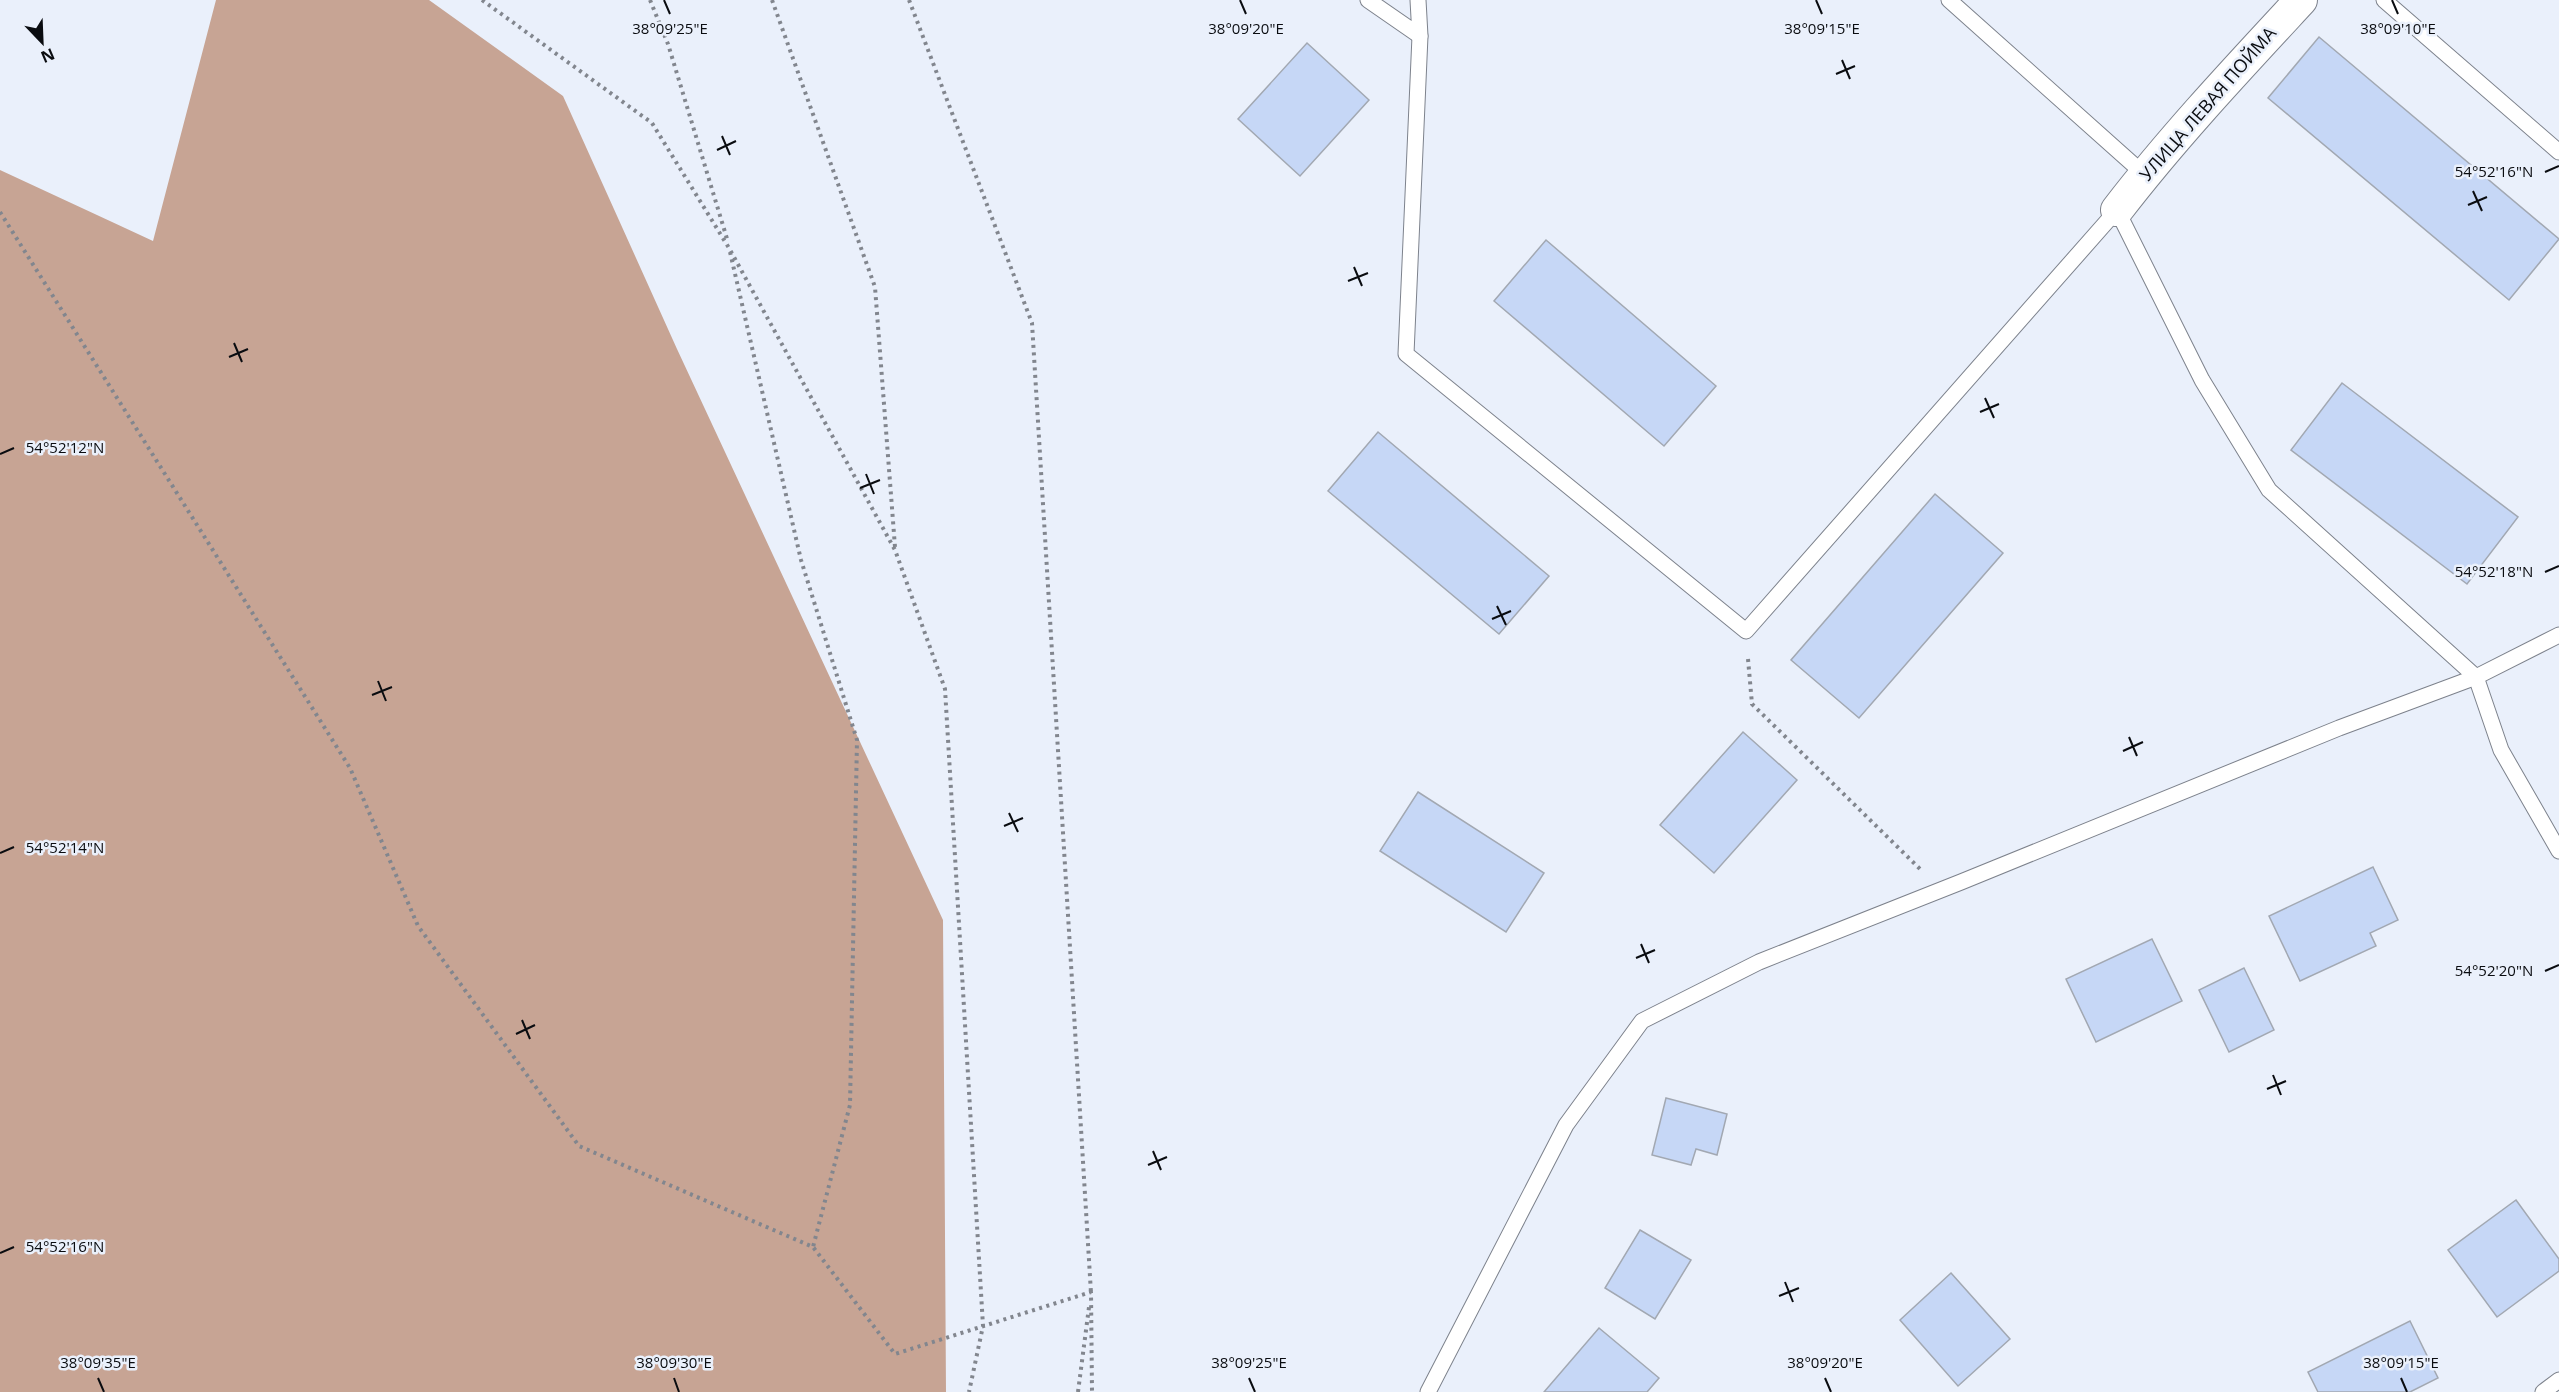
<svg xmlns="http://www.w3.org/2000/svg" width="2559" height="1392" font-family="'Open Sans',sans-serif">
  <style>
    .forest { fill: #c7a494 }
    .building { fill: #c6d7f6; stroke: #a2a8b2; stroke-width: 1.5 }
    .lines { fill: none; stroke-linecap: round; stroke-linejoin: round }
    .lane-casing { stroke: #7d828c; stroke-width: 17 }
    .street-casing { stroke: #7d828c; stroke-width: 34 }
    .path { stroke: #82868e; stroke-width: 4; stroke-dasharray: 3 4.5; stroke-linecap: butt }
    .lane { stroke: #fff; stroke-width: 15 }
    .street { stroke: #fff; stroke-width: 32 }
    .ticks { fill: none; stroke: #0a0c10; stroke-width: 2 }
    .labels { text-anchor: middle; stroke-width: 5; stroke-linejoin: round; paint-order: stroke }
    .street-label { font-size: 18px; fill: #0a0c10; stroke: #eaf0fb }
    .ticks-label { font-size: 15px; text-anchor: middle; fill: #0a0c10; stroke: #eaf0fb; stroke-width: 5; stroke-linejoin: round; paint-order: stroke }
  </style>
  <rect width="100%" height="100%" fill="#eaf0fb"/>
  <!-- forest -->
  <polygon class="forest" points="216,0 429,0 563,96 677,349 943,920 946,1392 0,1392 0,170 153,241"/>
  <!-- building -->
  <g class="building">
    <polygon points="2319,37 2559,239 2509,300 2268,98"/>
    <polygon points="1307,43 1369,100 1300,176 1238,119"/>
    <polygon points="1546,240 1716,386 1664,446 1494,301"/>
    <polygon points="2342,383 2518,517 2467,584 2291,450"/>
    <polygon points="1378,432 1549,576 1499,634 1328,491"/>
    <polygon points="1935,494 2003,553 1859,718 1791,660"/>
    <polygon points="1743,732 1797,780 1714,873 1660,825"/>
    <polygon points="1418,792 1544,873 1506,932 1380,851"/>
    <polygon points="2373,867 2398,920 2370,933 2376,946 2300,981 2269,916"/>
    <polygon points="2152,939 2182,1001 2096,1042 2066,979"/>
    <polygon points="2244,968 2274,1030 2229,1052 2199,990"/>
    <polygon points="1666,1098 1727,1114 1717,1155 1696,1149 1691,1165 1652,1155"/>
    <polygon points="2516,1200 2559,1259 2559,1271 2497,1317 2448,1250"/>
    <polygon points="1640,1230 1691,1260 1655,1319 1605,1288"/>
    <polygon points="1951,1273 2010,1339 1958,1386 1900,1320"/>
    <polygon points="2410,1321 2438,1378 2410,1392 2318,1392 2308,1372"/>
    <polygon points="1599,1328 1659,1378 1647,1392 1544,1392"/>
  </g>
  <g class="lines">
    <!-- lane casing -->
    <g class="lane-casing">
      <g id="lane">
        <polyline points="1368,0 1420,36 1418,0"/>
        <polyline points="1949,0 2145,175"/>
        <polyline points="2384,0 2559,152"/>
        <polyline points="1420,36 1406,354 1746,631 2117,210 2202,380 2269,490 2476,677 2501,750 2559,851"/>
        <polyline points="1428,1392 1566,1125 1642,1021 1759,962 1961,882 2339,728 2476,677 2559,635"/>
        <polyline points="2543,1392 2559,1380"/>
      </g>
    </g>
    <!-- street casing -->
    <g class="street-casing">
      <path id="street" d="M2117,210c57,-74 121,-142 184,-210"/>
    </g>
    <!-- path -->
    <g class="path">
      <polyline points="482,0 652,123 729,248 895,550 945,689 983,1326 969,1392"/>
      <polyline points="650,0 668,44 728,242"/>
      <polyline points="772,0 875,287 895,547"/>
      <polyline points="909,0 1032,323 1091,1293"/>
      <polyline points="0,212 350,768 418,926 579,1146 813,1247 895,1354 1091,1292 1092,1392"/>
      <polyline points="730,252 801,560 857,740 850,1105 813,1247"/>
      <polyline points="1748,659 1752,704 1920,869"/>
      <polyline points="1078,1392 1089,1307"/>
    </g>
    <!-- lane -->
    <use href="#lane" class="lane"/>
    <!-- street -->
    <use href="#street" class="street"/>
  </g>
  <!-- ticks -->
  <path class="ticks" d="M664,0l6,14M1240,0l6,14M1816,0l6,14M2392,0l6,14M1842,60l8,19M1836,74l19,-8M722,136l8,19M717,150l19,-9M2545,172l14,-6M2473,191l9,20M2468,205l19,-8M1354,267l8,19M1348,281l20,-8M234,343l8,19M229,357l19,-8M1985,398l9,20M1980,412l19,-8M0,454l14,-6M866,474l8,20M860,488l20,-8M2545,572l14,-6M1497,606l9,19M1492,619l19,-8M378,681l8,20M372,695l20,-8M2129,737l8,19M2123,751l20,-9M1009,813l9,19M1004,826l19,-8M0,853l14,-6M1641,944l8,19M1636,958l19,-8M2545,971l14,-6M522,1020l8,19M516,1034l19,-9M2273,1075l8,20M2267,1089l19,-8M1153,1151l8,19M1148,1165l19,-8M0,1253l14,-6M1785,1282l8,20M1779,1296l20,-8M98,1378l6,14M674,1378l5,14M1249,1378l6,14M1825,1378l6,14M2401,1378l6,14"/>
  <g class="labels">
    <!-- street labels -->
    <g class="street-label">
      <text transform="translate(2208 104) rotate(-49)" y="6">УЛИЦА ЛЕВАЯ ПОЙМА</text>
    </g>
  </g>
  <g class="ticks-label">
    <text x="670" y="34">38°09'25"E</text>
    <text x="1246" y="34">38°09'20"E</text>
    <text x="1822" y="34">38°09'15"E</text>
    <text x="2398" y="34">38°09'10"E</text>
    <text x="2494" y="177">54°52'16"N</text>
    <text x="65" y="453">54°52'12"N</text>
    <text x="2494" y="577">54°52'18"N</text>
    <text x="65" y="853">54°52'14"N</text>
    <text x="2494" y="976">54°52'20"N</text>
    <text x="65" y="1252">54°52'16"N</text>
    <text x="98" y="1368">38°09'35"E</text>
    <text x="674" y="1368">38°09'30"E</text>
    <text x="1249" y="1368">38°09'25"E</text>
    <text x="1825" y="1368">38°09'20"E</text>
    <text x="2401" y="1368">38°09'15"E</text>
  </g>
  <!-- north arrow -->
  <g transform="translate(42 42) rotate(157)" stroke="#eaf0fb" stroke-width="4.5" paint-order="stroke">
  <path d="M0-4.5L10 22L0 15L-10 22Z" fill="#0a0c10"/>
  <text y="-9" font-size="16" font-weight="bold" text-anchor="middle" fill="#0a0c10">N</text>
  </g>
</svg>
